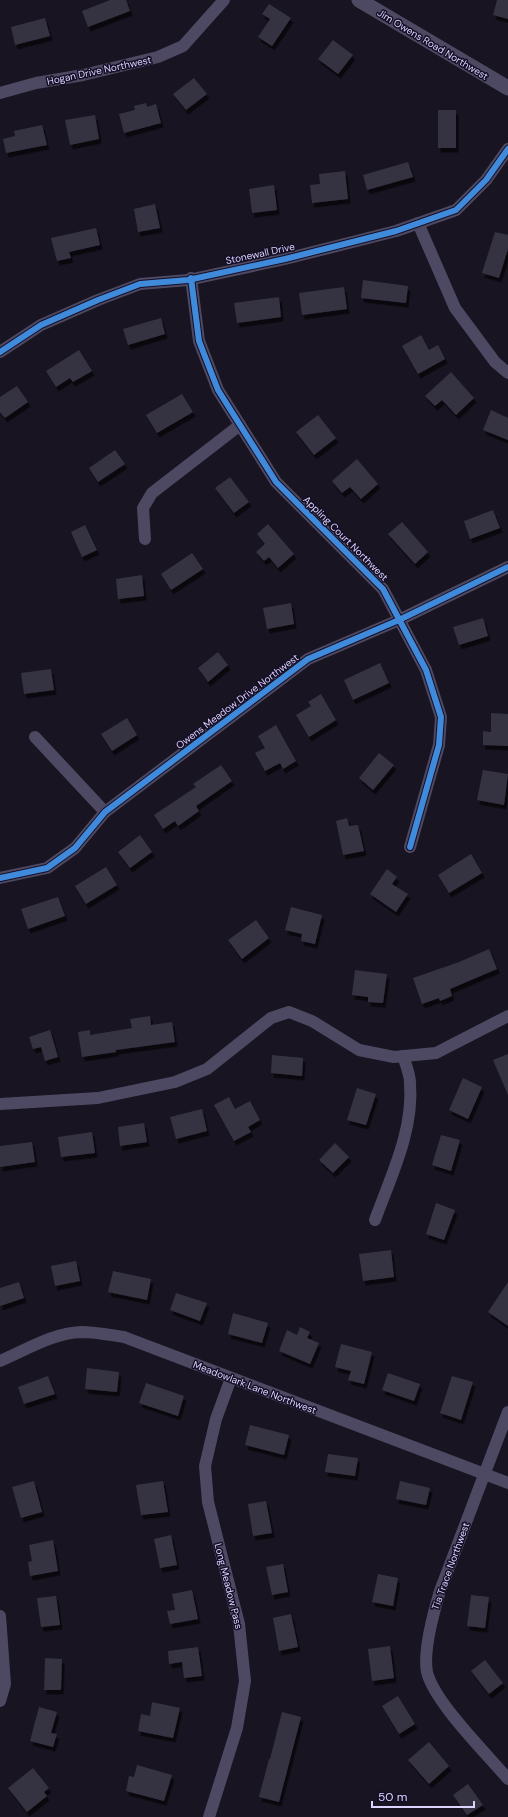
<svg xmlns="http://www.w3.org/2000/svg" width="508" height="1817" font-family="'DM Sans',sans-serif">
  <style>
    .building { fill: #363243; filter: url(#shadow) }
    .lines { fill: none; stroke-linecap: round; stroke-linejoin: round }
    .minor { stroke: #4d4962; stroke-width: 12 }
    .tertiary { stroke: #4d4962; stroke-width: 15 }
    .cycleway-casing { stroke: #150f26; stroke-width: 8 }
    .cycleway { stroke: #408adc; stroke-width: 6 }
    .labels { text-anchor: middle; stroke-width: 3; stroke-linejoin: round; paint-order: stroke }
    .street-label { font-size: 10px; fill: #ddd3ff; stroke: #150f26 }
  </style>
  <defs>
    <filter id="shadow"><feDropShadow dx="2.5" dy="4.5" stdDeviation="0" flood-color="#0009"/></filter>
  </defs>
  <rect width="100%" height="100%" fill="#181421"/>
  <!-- building -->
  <g class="building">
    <polygon points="110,0 126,0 130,11 88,27 82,11"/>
    <polygon points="497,0 508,0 508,19 493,15"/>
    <polygon points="269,4 291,18 272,46 258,37 270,19 262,14"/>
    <polygon points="45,18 50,36 15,45 11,27"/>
    <polygon points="333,40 353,55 338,74 318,59"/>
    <polygon points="194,78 207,94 186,110 173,94"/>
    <polygon points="146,103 147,107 156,104 161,123 124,133 119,114 135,110 134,106"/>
    <rect x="438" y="110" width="18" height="38"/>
    <polygon points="95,115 99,139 70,145 65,120"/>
    <polygon points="42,125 47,145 6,153 3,139 15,136 14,131"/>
    <polygon points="408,162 413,177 367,190 363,175"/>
    <polygon points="345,171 348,199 312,203 310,185 320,184 319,174"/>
    <polygon points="274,185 277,210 252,213 249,189"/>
    <polygon points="155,204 160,228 138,232 134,209"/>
    <polygon points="96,228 100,245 69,252 71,258 57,261 51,238"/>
    <polygon points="495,232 508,235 508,249 499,278 482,273"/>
    <polygon points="363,280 408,286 406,303 361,298"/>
    <polygon points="344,287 347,309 302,315 299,293"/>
    <polygon points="279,297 281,317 237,323 234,303"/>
    <polygon points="161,318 165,334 128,345 123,329"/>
    <polygon points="421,335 429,350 438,345 445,359 418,374 402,346"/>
    <polygon points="79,350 92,371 73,382 70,378 56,387 46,371"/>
    <polygon points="451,372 474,398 456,415 442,400 435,406 425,396"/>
    <polygon points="17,386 28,402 5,418 0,412 0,397"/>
    <polygon points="182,394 193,412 157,433 146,415"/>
    <polygon points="491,410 508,418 508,440 483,430"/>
    <polygon points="318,415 336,438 314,455 296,432"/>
    <polygon points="115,450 125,464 98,482 89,468"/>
    <polygon points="357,459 378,484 361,499 350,487 342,493 332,481"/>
    <polygon points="230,477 249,502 234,513 215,488"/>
    <polygon points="493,510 500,528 470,539 464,521"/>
    <polygon points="402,522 428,552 415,564 388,534"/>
    <polygon points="268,524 294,554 278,568 269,557 264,561 256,552 265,544 257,534"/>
    <polygon points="85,525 97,550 82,557 71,532"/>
    <polygon points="192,553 203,569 171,590 161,574"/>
    <polygon points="142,575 144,596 118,599 116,579"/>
    <polygon points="291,603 294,624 267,629 263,608"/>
    <polygon points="483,618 488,636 459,645 453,627"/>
    <polygon points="218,652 228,665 208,682 198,668"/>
    <polygon points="380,663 389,683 353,700 344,680"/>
    <polygon points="51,669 54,690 24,694 21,673"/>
    <polygon points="321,694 336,720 309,737 296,715 311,706 308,702"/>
    <polygon points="491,713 508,714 508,746 483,745 483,731 491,732"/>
    <polygon points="127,718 137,735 112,751 101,734"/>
    <polygon points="276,725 296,761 283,769 280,763 265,771 255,753 265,748 258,736"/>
    <polygon points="379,753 394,765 373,790 359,778"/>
    <polygon points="221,765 232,781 196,806 199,811 178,826 175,821 163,829 154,815 196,787 193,784"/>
    <polygon points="483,770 508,774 504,805 477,800"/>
    <polygon points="347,818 349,826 358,825 364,851 343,855 336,821"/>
    <polygon points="140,835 152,852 130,868 118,852"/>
    <polygon points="471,854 482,873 449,893 438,875"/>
    <polygon points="106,867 117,885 86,904 75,886"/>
    <polygon points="387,869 397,877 392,884 408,894 396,912 370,894"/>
    <polygon points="58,897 65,916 28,929 21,909"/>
    <polygon points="291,907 322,915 315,944 301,941 302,934 285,930"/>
    <polygon points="256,920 269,938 242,959 228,940"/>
    <polygon points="489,949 497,969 450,989 452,996 440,1001 439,998 422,1004 413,978 459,962"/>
    <polygon points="355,970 387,974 383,1003 368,1002 368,997 352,995"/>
    <polygon points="150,1016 151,1025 172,1022 175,1042 116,1050 116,1052 82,1057 78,1032 90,1030 90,1035 132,1028 130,1019"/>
    <polygon points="50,1030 58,1057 45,1061 41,1047 33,1049 29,1037"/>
    <polygon points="508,1054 508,1095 493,1060"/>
    <polygon points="272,1055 303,1058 302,1076 271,1073"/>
    <polygon points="463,1078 482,1087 468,1119 449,1110"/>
    <polygon points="357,1088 376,1094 366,1125 347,1120"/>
    <polygon points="229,1097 235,1109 250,1101 260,1120 248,1127 251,1132 234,1141 214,1105"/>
    <polygon points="202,1109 207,1131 176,1139 170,1117"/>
    <polygon points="144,1123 147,1142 120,1146 118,1127"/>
    <polygon points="92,1132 95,1153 61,1157 58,1137"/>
    <polygon points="441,1135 460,1140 451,1171 432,1165"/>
    <polygon points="32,1142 35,1162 0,1167 0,1146"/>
    <polygon points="335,1143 349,1157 333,1173 319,1160"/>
    <polygon points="436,1203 455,1210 444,1240 426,1234"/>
    <polygon points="391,1250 394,1277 363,1281 359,1254"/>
    <polygon points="76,1261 80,1281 55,1286 51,1266"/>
    <polygon points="113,1271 151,1279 147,1300 108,1292"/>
    <polygon points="19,1282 24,1298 0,1306 0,1288"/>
    <polygon points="508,1282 508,1326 488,1312"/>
    <polygon points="176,1293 207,1303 200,1321 170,1310"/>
    <polygon points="233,1313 268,1323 262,1343 228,1334"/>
    <polygon points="300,1327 310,1332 307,1338 319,1343 310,1364 279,1351 287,1330 297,1335"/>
    <polygon points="341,1344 372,1352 364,1384 348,1380 351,1371 335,1367"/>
    <polygon points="87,1368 119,1372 117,1392 85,1389"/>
    <polygon points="388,1373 420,1384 414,1401 382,1390"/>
    <polygon points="48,1376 55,1394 24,1404 18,1387"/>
    <polygon points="452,1376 473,1382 461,1420 440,1413"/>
    <polygon points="146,1383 184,1396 178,1416 139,1403"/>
    <polygon points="250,1425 289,1435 284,1455 245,1445"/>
    <polygon points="328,1454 358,1458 355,1476 325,1472"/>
    <polygon points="34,1481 42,1512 21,1518 12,1487"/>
    <polygon points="163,1481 168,1512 141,1515 136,1485"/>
    <polygon points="400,1481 430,1488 426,1505 396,1499"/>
    <polygon points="266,1501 272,1533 253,1536 248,1504"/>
    <polygon points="171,1535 177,1565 160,1568 154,1539"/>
    <polygon points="53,1540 58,1571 30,1576 28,1562 32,1561 29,1545"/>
    <polygon points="283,1564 288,1592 272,1595 266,1567"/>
    <polygon points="378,1574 398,1578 393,1606 372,1602"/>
    <polygon points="192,1590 198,1619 170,1624 167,1611 175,1610 172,1594"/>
    <polygon points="471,1595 489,1597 485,1628 467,1626"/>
    <polygon points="56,1596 60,1625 41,1627 37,1598"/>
    <polygon points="291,1614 298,1647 279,1651 273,1618"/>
    <polygon points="390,1646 394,1678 372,1681 368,1649"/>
    <polygon points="198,1647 202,1676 184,1678 182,1662 169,1664 168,1651"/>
    <polygon points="45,1658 62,1659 61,1690 44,1690"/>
    <polygon points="485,1660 503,1683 489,1694 471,1671"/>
    <polygon points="398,1696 415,1724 399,1734 382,1706"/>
    <polygon points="152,1702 180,1708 173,1738 138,1731 141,1714 150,1716"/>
    <polygon points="39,1707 57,1712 51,1733 57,1734 53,1747 30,1741"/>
    <polygon points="282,1712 301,1717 279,1802 259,1797 269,1759 270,1759"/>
    <polygon points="429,1742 449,1766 429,1784 408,1760"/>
    <polygon points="137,1765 172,1775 164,1801 126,1791 129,1776 134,1777"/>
    <polygon points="33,1768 49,1788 44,1792 47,1796 27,1812 8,1788"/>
    <polygon points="468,1784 483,1805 467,1815 453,1795"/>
  </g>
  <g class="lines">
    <!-- minor -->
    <g class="minor">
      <polyline points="0,93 36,83 83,75 158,57 183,46 224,0"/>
      <polyline points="418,223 455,308 495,362 508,373"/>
      <polyline points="191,278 199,341 218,390 276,482 383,589 426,670 441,717 439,745 410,847"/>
      <polyline points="0,352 41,325 98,300 140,284 188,280 285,259 396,231 456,210 486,180 508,149"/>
      <polyline points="145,539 143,508 152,493 240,425"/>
      <polyline points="35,737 105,812"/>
      <polyline points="0,878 47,868 75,848 105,812 308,659 399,620 508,567"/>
      <polyline points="0,1104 98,1098 175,1082 207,1069 271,1018 289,1012 312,1021 359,1050 394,1057 436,1053 508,1016"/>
      <path d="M375,1220c16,-44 39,-90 35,-137 0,-9 -4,-18 -7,-27"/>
      <path d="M0,1361c26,-11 53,-28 81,-29 15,0 29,3 43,5l384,146"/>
      <path d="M508,1412l-68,179c-6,20 -17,60 -13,81 7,30 60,82 81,107"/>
      <polyline points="0,1616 5,1684 0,1701"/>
      <polyline points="209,1817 237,1728 245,1681 239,1624 208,1502 205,1466 216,1419 231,1378"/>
    </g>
    <!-- tertiary -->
    <polyline class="tertiary" points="359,0 508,88"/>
    <!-- cycleway casing -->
    <g class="cycleway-casing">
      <g id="cycleway">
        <polyline points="191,278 199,341 218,390 276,482 383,589 426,670 441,717 439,745 410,847"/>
        <polyline points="0,352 41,325 98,300 140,284 188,280 285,259 396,231 456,210 486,180 508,149"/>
        <polyline points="0,878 47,868 75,848 105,812 308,659 399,620 508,567"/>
      </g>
    </g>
    <!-- cycleway -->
    <use href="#cycleway" class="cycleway"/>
  </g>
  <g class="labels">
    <!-- street labels -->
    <g class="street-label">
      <text transform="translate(433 44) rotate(31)" y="4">Jim Owens Road Northwest</text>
      <text transform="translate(99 70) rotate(-12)" y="4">Hogan Drive Northwest</text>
      <text transform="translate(260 253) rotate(-12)" y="4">Stonewall Drive</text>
      <text transform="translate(346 538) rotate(45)" y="4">Appling Court Northwest</text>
      <text transform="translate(237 701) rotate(-37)" y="4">Owens Meadow Drive Northwest</text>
      <text transform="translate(255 1387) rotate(21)" y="4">Meadowlark Lane Northwest</text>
      <text transform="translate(450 1566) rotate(-70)" y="4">Tia Trace Northwest</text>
      <text transform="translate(229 1586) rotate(76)" y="4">Long Meadow Pass</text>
    </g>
  </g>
  <!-- scale -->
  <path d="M372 1801v6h102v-6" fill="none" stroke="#ddd3ff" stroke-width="2"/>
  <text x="378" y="1801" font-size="12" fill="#ddd3ff" stroke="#150f26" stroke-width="3" paint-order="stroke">50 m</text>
</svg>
